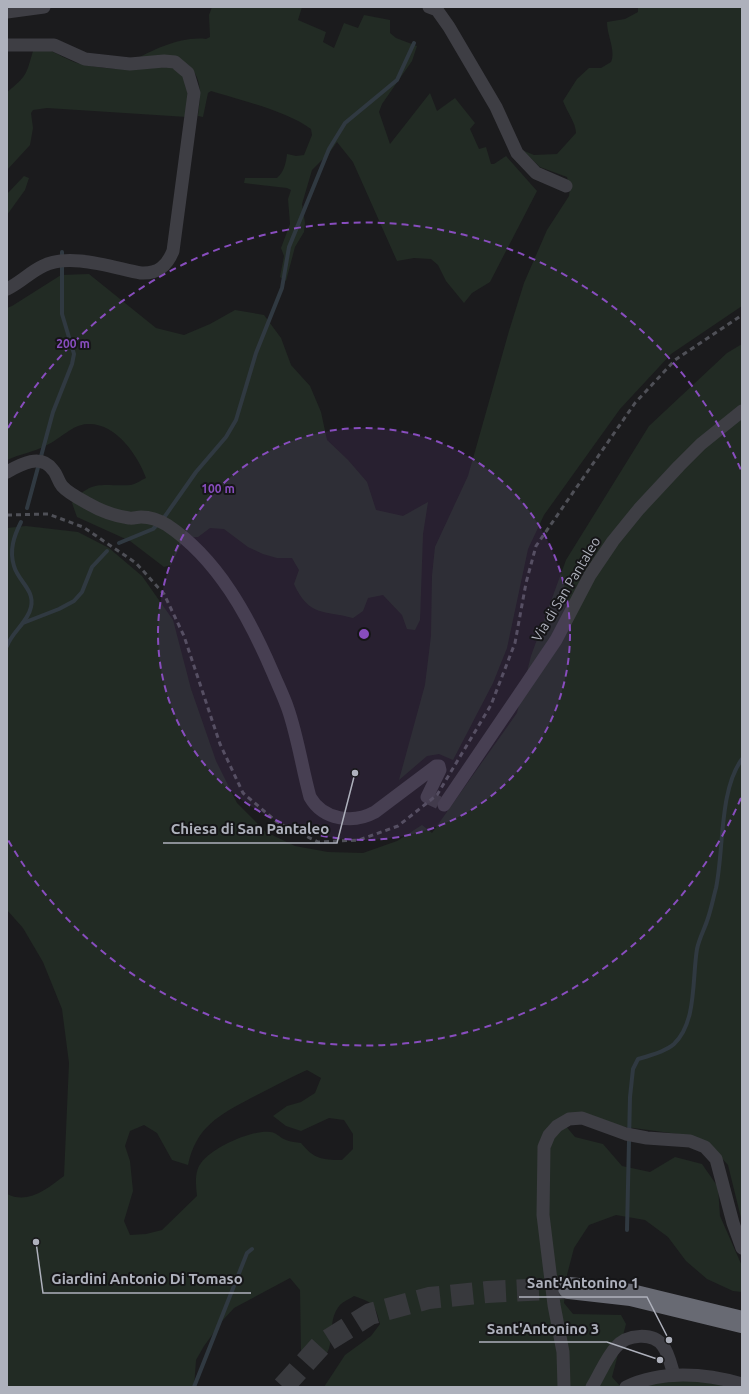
<svg xmlns="http://www.w3.org/2000/svg" width="749" height="1394" font-family="Ubuntu,sans-serif">
  <style>
    .green { fill: #222b24; fill-rule: evenodd }
    .lines { fill: none; stroke-linecap: round; stroke-linejoin: round }
    .stream { stroke: #303941; stroke-width: 4 }
    .street-tunnel { stroke: #38393d; stroke-width: 13; stroke-dasharray: 13 6; stroke-linecap: butt }
    .highway-tunnel { stroke: #38393d; stroke-width: 22; stroke-dasharray: 22 11; stroke-linecap: butt }
    .street { stroke: #3e3e44; stroke-width: 13 }
    .highway { stroke: #686a73; stroke-width: 22 }
    .rail { stroke: #4f5057; stroke-width: 3; stroke-dasharray: 5 4; stroke-linecap: butt }
    .ring { fill: none; stroke: #884dbe; stroke-width: 2; stroke-dasharray: 7 5 }
    .labels { text-anchor: middle; stroke-width: 4; stroke-linejoin: round; paint-order: stroke }
    .street-label { font-size: 14px; fill: #aeb1bc; stroke: #161618 }
    .centre { fill: #884dbe; stroke: #161618; stroke-width: 2 }
    .ring-label { font-size: 12px; text-anchor: middle; font-weight: bold; fill: #884dbe; stroke: #161618; stroke-width: 4; stroke-linejoin: round; paint-order: stroke }
    .leader { fill: none; stroke: #aeb1bc; stroke-width: 1.5 }
    .callout-dot { fill: #aeb1bc; stroke: #161618; stroke-width: 1.5 }
    .callout-label { font-size: 15px; text-anchor: middle; font-weight: bold; fill: #aeb1bc; stroke: #161618; stroke-width: 4; stroke-linejoin: round; paint-order: stroke }
  </style>
  <rect width="100%" height="100%" fill="#1b1b1d"/>
  <!-- green -->
  <g class="green">
    <path d="M212,7h90l-4,13 28,12 -3,10 11,6 10,-25 14,5 6,-13 26,5v13l6,5 21,8 -5,15 -30,43 -3,8 11,32 40,-51 7,18 18,-13 20,25 -5,6 9,20 7,-2 5,17h3l12,-8 31,35 -47,91 -18,11 -8,10 -18,-22 -8,-16 -7,-6 -17,-1 -17,3 -44,-99 -16,-20 -7,10 -18,18 -10,34 3,19 -1,9 -9,15 -9,34 -6,-4 4,-21 -3,-8 9,-24 -2,-25 3,-9 -4,-2 -43,-5 1,-5h32c7,-6 9,-15 10,-24l9,2 8,-1 8,-20 -1,-6c-24,-18 -71,-29 -100,-38l-3,2 -5,24 -5,-1c2,-20 6,-37 -11,-52l-54,-3c21,-12 49,-25 73,-22l4,-2 -1,-22z"/>
    <path d="M638,7h104v299l-71,48 -51,55 -76,106 -16,34 -21,99 -14,35 -40,77 -14,-6 -12,2 -28,24 26,-95 6,-49 1,-60 3,-29 33,-71 41,-145 15,-48 23,-53 22,-34 1,-8 -3,-11 -27,-10 -18,-17 12,5 23,-1 19,-21c0,-10 -9,-21 -13,-32l14,-22 12,-11h12l10,-6c5,-12 -4,-26 -4,-40l18,-3 13,-7z"/>
    <path d="M49,50c9,4 19,10 28,13 31,8 64,7 96,3l17,17 -3,34 -140,-9 -14,2 -2,3 2,15 -3,17 -23,25v-78c20,-16 19,-17 26,-41z"/>
    <polygon points="24,176 29,178 25,190 7,215 7,194"/>
    <path d="M89,274l67,54 28,7 26,-11 25,-14 29,5 17,23 10,27 19,21 11,26 6,28 21,20 19,22 9,28 27,6 25,-14 -5,32 -3,86 -5,10 -8,-1 -5,-14 -19,-20 -15,3 -5,13 -10,7c-29,-8 -44,-1 -59,-34l5,-14 -7,-12h-15l-14,-4 -15,-7 -24,-18 -14,-1 -12,9 -14,1 -13,27 -7,2 -34,-26 -53,-24 -5,-14c20,-25 32,-16 59,-18 5,-1 10,-5 15,-7 -8,-23 -31,-56 -59,-54 -15,1 -27,15 -40,21 -13,7 -27,9 -40,15v-152l5,-2 49,-31z"/>
    <path d="M742,344v878l-14,-57 -19,-21 -31,-10 -119,-16 16,19 28,7 19,22 28,6 25,-15 27,7 16,23 2,29 22,50v26l-9,-1 -26,-12 -21,-18 -18,-24 -23,-17 -29,-5 -27,10 -15,23 -7,27 -3,28 9,11 48,1 5,9 -14,53 8,9 -2,1h-294l21,-32 26,-19 9,-12c-5,-20 -6,-21 -26,-28 -4,3 -10,5 -13,8 -19,19 2,54 -30,58l-10,-10 -1,-62 -10,-12 -56,30 -11,12 -19,26 -8,14 -2,27h-187v-193c21,11 41,-6 57,-18l5,-113 -7,-54 -19,-47 -20,-34 -16,-18v-382l19,-2 52,6 31,16 33,28 31,44 18,69 25,72 21,42 29,29 29,14 33,6 35,1 34,-12 25,-16 10,8 85,-120 14,-57 35,-96 83,-134 78,-73zM307,1070l14,8 -6,15 -14,9 -14,4 -14,10 13,10 15,5 28,-13 15,2 9,14v15l-11,11c-20,0 -28,-1 -41,-17 -5,-1 -10,-1 -15,-3 -6,-2 -10,-8 -16,-8 -19,-2 -57,15 -69,31 -7,9 -5,23 -4,33l-35,34 -16,4 -16,1 -6,-14 9,-30 -3,-30 -5,-15 5,-15 14,-6 13,8 15,27 16,5c8,-38 31,-50 63,-67 18,-9 36,-19 56,-28z"/>
    <polygon points="680,1379 740,1387 635,1387"/>
  </g>
  <g class="lines">
    <!-- stream -->
    <g class="stream">
      <polyline points="27,508 53,412 72,364 74,354 62,314 62,252"/>
      <polyline points="119,543 153,529 163,519 196,472 226,437 236,420 256,353 282,288 289,247 329,149 345,123 397,80 414,43"/>
      <polyline points="23,623 59,609 74,601 82,592 92,567 107,551"/>
      <path d="M7,646c5,-14 21,-24 24,-39 4,-17 -13,-26 -17,-41 -5,-16 0,-30 7,-44"/>
      <path d="M627,1230l3,-133 3,-28 5,-10c11,-3 27,-7 36,-15 23,-22 18,-65 23,-95 2,-10 7,-19 10,-28 4,-11 6,-22 9,-33 8,-38 3,-98 26,-129"/>
      <polyline points="194,1387 247,1253 252,1249"/>
    </g>
    <!-- street-tunnel -->
    <polyline class="street-tunnel" points="427,797 444,805"/>
    <!-- highway-tunnel -->
    <polyline class="highway-tunnel" points="283,1387 322,1344 370,1314 429,1298 487,1292 569,1288"/>
    <!-- street -->
    <g class="street">
      <polyline points="429,7 437,10 449,27 496,107 517,153 536,173 566,186"/>
      <polyline points="7,12 44,7"/>
      <path d="M7,45h47l31,14 45,5 34,-3 11,1 13,11 6,20 -21,158c-6,15 -15,23 -32,22 -27,-5 -72,-21 -98,-7 -13,6 -23,17 -36,23"/>
      <path d="M7,472c14,-8 34,-19 46,-2 4,4 5,11 9,16 6,7 18,13 27,18 12,7 26,12 40,14 4,1 8,-1 12,-1 9,0 18,3 26,8 51,34 82,92 106,148 5,12 11,24 15,36 10,29 14,59 22,88 13,23 43,27 65,15l61,-46h3l1,4 -13,27"/>
      <polyline points="444,805 556,640 590,575 613,541 639,509 679,466 701,444 742,411"/>
      <polyline points="564,1387 563,1352 554,1305 543,1215 544,1147 549,1135 557,1126 569,1119 582,1118 626,1134 647,1138 690,1141 705,1147 716,1159 733,1223 742,1248"/>
      <path d="M592,1387c8,-13 14,-29 24,-40 11,-13 37,-15 47,-1 6,8 8,20 11,29"/>
      <path d="M626,1387c35,-17 79,-14 116,-3"/>
    </g>
    <!-- highway -->
    <polyline class="highway" points="569,1288 631,1295 742,1322"/>
    <!-- rail -->
    <polyline class="rail" points="7,515 48,514 83,527 136,563 164,594 184,636 220,744 243,793 277,822 318,842 359,840 398,826 437,795 491,705 515,643 526,583 536,546 635,403 675,360 742,315"/>
  </g>
  <!-- distance rings -->
  <circle cx="364" cy="634" r="206" fill="#884dbe" fill-opacity=".12"/>
  <g class="ring">
    <circle cx="364" cy="634" r="206"/>
    <path d="M741 798A411 411 0 0 1 8 840M8 428A411 411 0 0 1 741 470"/>
  </g>
  <g class="labels">
    <!-- street labels -->
    <g class="street-label">
      <text transform="translate(566 589) rotate(-59)" y="5">Via di San Pantaleo</text>
    </g>
  </g>
  <circle cx="364" cy="634" r="6" class="centre"/>
  <g class="ring-label">
    <text x="73" y="348">200 m</text>
    <text x="218" y="493">100 m</text>
  </g>
  <!-- callouts -->
  <path class="leader" d="M355 773L337 843H163M36 1242L43 1293H251M669 1340L647 1297H519M660 1360L607 1342H479"/>
  <g class="callout-dot">
    <circle cx="355" cy="773" r="4"/>
    <circle cx="36" cy="1242" r="4"/>
    <circle cx="669" cy="1340" r="4"/>
    <circle cx="660" cy="1360" r="4"/>
  </g>
  <g class="callout-label">
    <text x="250" y="834">Chiesa di San Pantaleo</text>
    <text x="147" y="1284">Giardini Antonio Di Tomaso</text>
    <text x="583" y="1288">Sant'Antonino 1</text>
    <text x="543" y="1334">Sant'Antonino 3</text>
  </g>
  <!-- border -->
  <rect width="749" height="1394" fill="none" stroke="#aeb1bc" stroke-width="16"/>
</svg>
